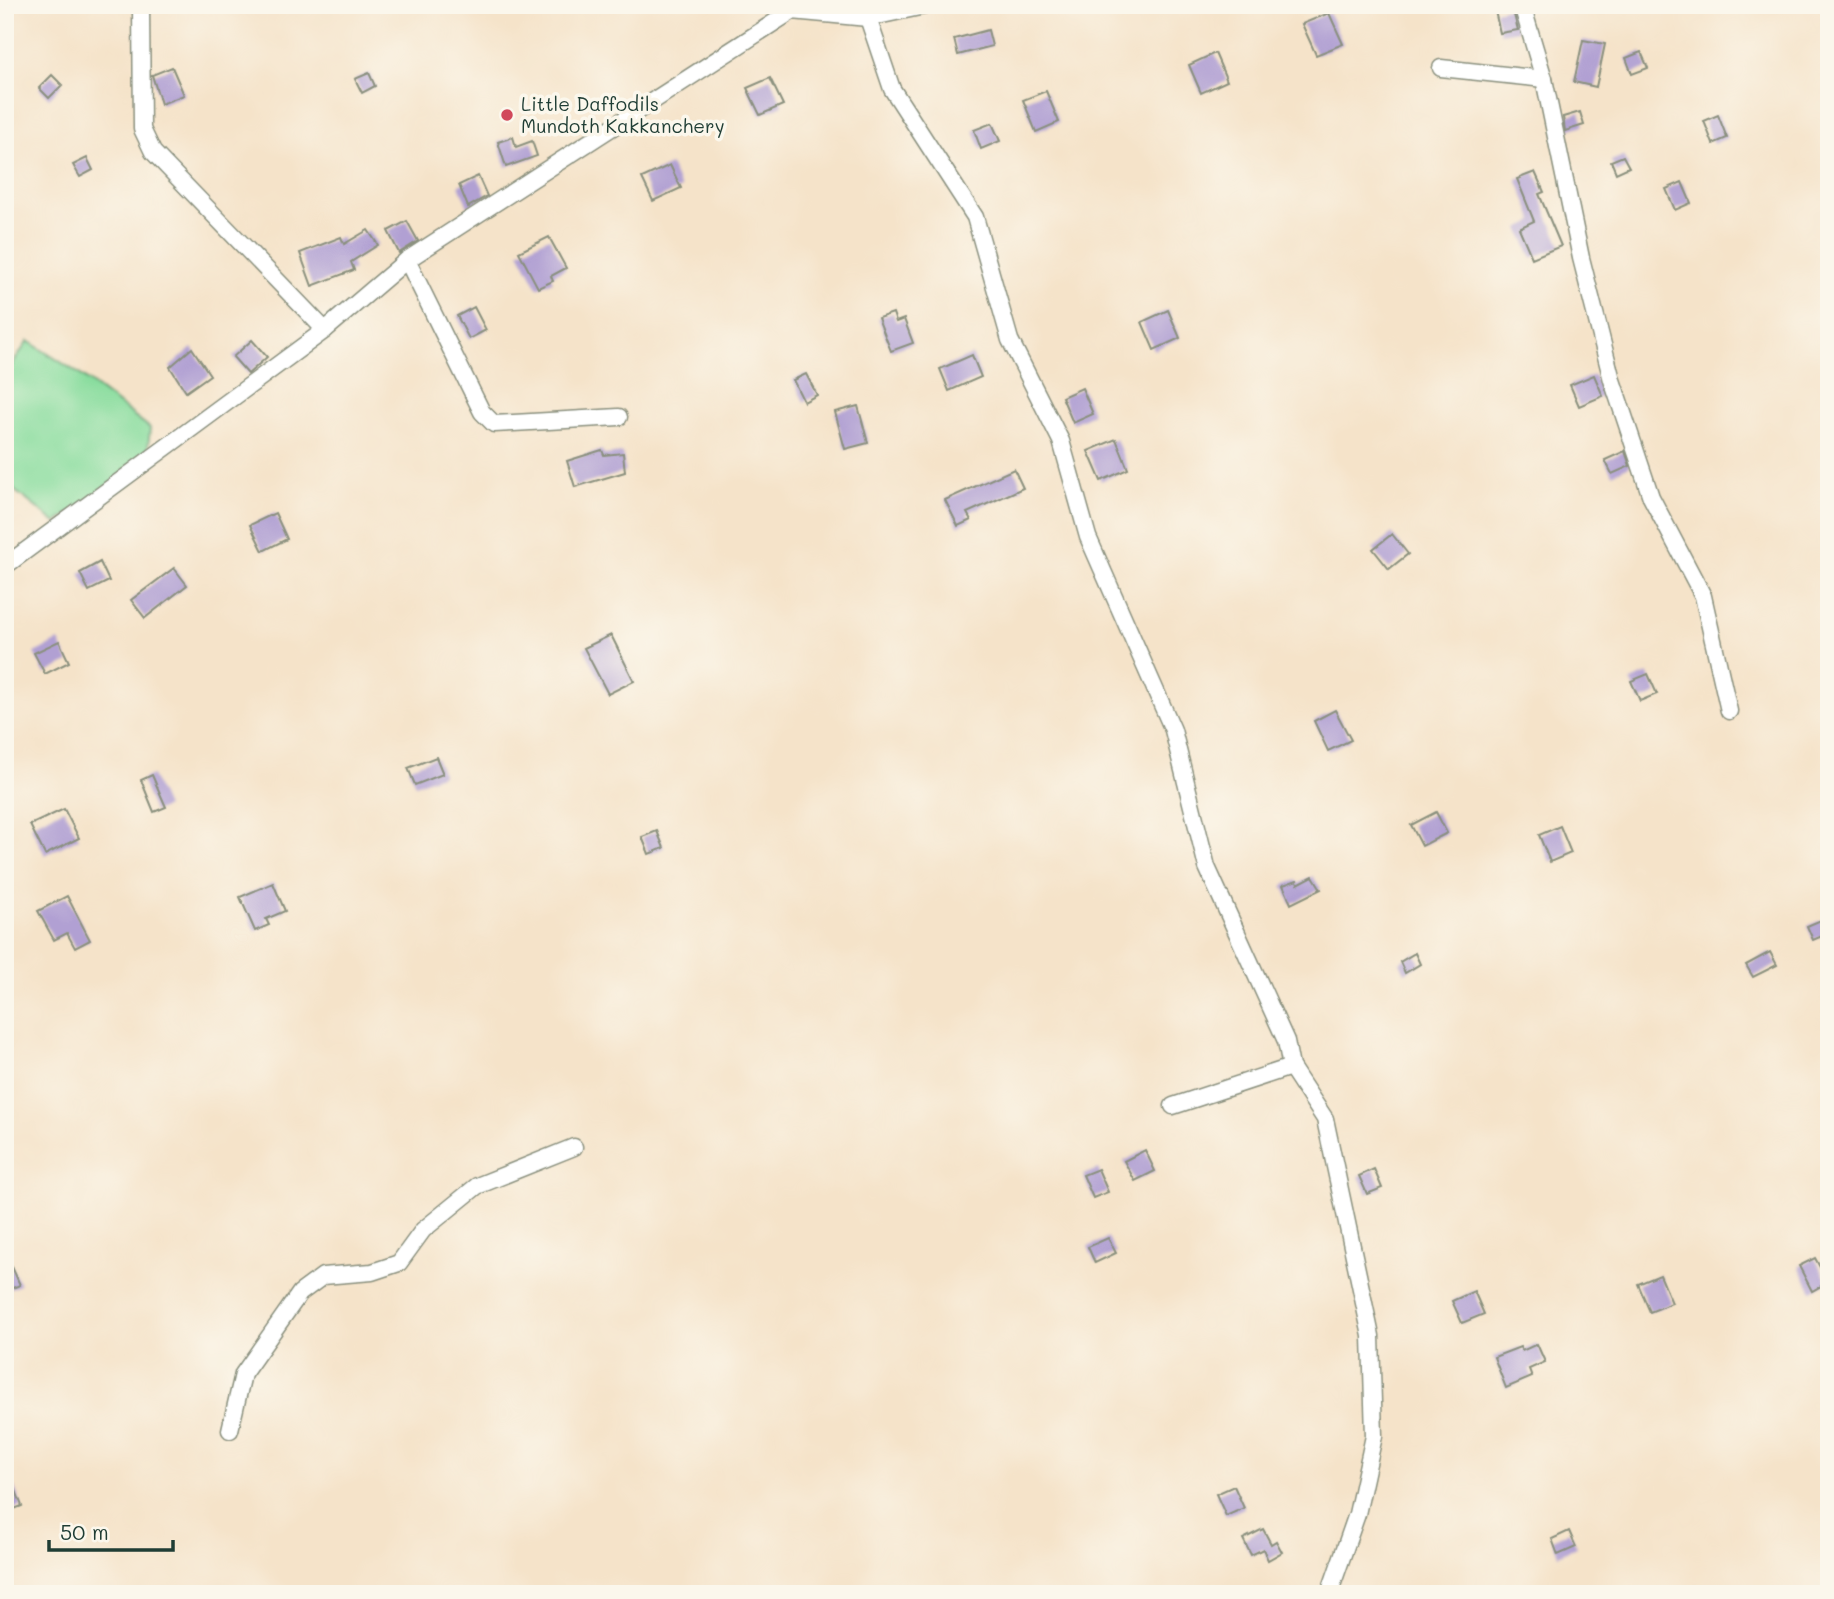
<svg xmlns="http://www.w3.org/2000/svg" width="1834" height="1599" font-family="Mali,sans-serif">
  <style>
    .green { fill: #8add9f; stroke: #548d6a; stroke-width: 2 }
    .building { fill: #b1a0d3 }
    .lines { fill: none; stroke-linecap: round; stroke-linejoin: round }
    .minor-casing { stroke: #8a907e; stroke-width: 19 }
    .minor { stroke: #fff; stroke-width: 16 }
    .poi-dot { fill: #d1495b; stroke: #fbf7ec; stroke-width: 2.5 }
    .labels { text-anchor: middle; stroke-width: 7; stroke-linejoin: round; paint-order: stroke }
    .poi-label { font-size: 19px; fill: #1f3d34; stroke: #fbf7ec; text-anchor: start }
  </style>
  <rect width="100%" height="100%" fill="#fbf7ec"/>
  <filter id="ink" filterUnits="userSpaceOnUse"><feTurbulence type="fractalNoise" baseFrequency=".0143" numOctaves="2"/><feDisplacementMap in="SourceGraphic" scale="14" xChannelSelector="R" yChannelSelector="G"/><feConvolveMatrix kernelMatrix="1 2 1 2 8 2 1 2 1" color-interpolation-filters="sRGB"/></filter>
  <filter id="wash" filterUnits="userSpaceOnUse"><feTurbulence type="fractalNoise" baseFrequency=".00686" numOctaves="4" result="noise"/><feDisplacementMap in="SourceGraphic" scale="28" xChannelSelector="R" yChannelSelector="G"/><feGaussianBlur stdDeviation="1.57" result="paint"/><feColorMatrix in="noise" values="0 0 0 0 0 0 0 0 0 0 0 0 0 0 0 0 0 1.4 0 .05"/><feComposite in="paint" operator="in"/></filter>
  <g filter="url(#wash)">
    <rect width="100%" height="100%" fill="#f5e3c9"/>
    <!-- green -->
    <polygon class="green" points="28,341 78,373 150,428 147,457 56,523 5,483 5,375"/>
    <g id="blocks">
      <!-- building -->
      <g class="building">
        <polygon points="1512,7 1518,30 1500,33 1495,11"/>
        <polygon points="1329,13 1343,44 1316,55 1302,24"/>
        <polygon points="988,30 992,46 958,55 954,39"/>
        <polygon points="1583,40 1605,44 1596,87 1574,82"/>
        <polygon points="1641,52 1648,68 1632,74 1626,58"/>
        <polygon points="1215,53 1227,81 1201,93 1189,65"/>
        <polygon points="172,67 184,95 161,104 152,75"/>
        <polygon points="369,73 375,86 362,93 355,79"/>
        <polygon points="52,75 62,85 49,98 39,88"/>
        <polygon points="770,78 783,105 760,115 747,88"/>
        <polygon points="1046,91 1059,122 1036,132 1023,100"/>
        <polygon points="1580,112 1584,125 1565,131 1563,117"/>
        <polygon points="1718,115 1727,138 1713,144 1704,121"/>
        <polygon points="992,123 1000,141 981,149 974,130"/>
        <polygon points="513,137 516,147 532,141 537,156 506,167 498,142"/>
        <polygon points="1623,156 1629,167 1616,173 1611,161"/>
        <polygon points="87,158 93,170 80,177 73,165"/>
        <polygon points="670,165 681,188 653,201 642,178"/>
        <polygon points="1535,172 1544,192 1539,194 1561,246 1532,258 1519,228 1534,221 1517,179"/>
        <polygon points="478,176 487,196 468,207 459,185"/>
        <polygon points="1682,182 1691,203 1675,210 1666,189"/>
        <polygon points="407,221 418,241 399,253 388,231"/>
        <polygon points="368,230 378,245 351,262 354,270 312,286 300,253 341,237 344,244"/>
        <polygon points="549,237 566,268 551,276 553,281 538,288 519,252"/>
        <polygon points="474,307 486,330 469,339 457,316"/>
        <polygon points="1168,310 1180,338 1154,350 1142,322"/>
        <polygon points="893,313 896,322 904,319 913,343 891,351 878,318"/>
        <polygon points="252,340 267,357 248,374 233,357"/>
        <polygon points="192,348 210,375 186,392 170,367"/>
        <polygon points="972,355 981,377 949,391 940,369"/>
        <polygon points="806,374 817,395 804,402 793,380"/>
        <polygon points="1594,375 1603,396 1579,406 1570,385"/>
        <polygon points="1082,388 1093,414 1073,423 1062,397"/>
        <polygon points="858,406 868,443 845,449 835,412"/>
        <polygon points="1116,439 1128,469 1101,481 1088,451"/>
        <polygon points="602,450 604,455 623,453 625,472 575,487 567,461"/>
        <polygon points="1625,451 1630,466 1612,474 1605,460"/>
        <polygon points="1014,469 1023,488 967,513 971,520 958,526 945,500"/>
        <polygon points="275,513 287,539 263,551 250,525"/>
        <polygon points="1392,534 1408,554 1389,569 1373,549"/>
        <polygon points="100,562 109,581 89,591 80,573"/>
        <polygon points="174,568 187,585 145,618 131,600"/>
        <polygon points="611,635 634,681 608,694 584,648"/>
        <polygon points="59,641 69,662 45,674 34,653"/>
        <polygon points="1648,674 1657,694 1640,701 1631,681"/>
        <polygon points="1335,710 1351,740 1328,751 1314,721"/>
        <polygon points="436,757 443,774 415,785 408,768"/>
        <polygon points="152,775 166,807 154,812 141,780"/>
        <polygon points="64,809 79,838 45,855 30,825"/>
        <polygon points="1436,812 1447,833 1422,846 1411,825"/>
        <polygon points="1560,826 1571,853 1550,862 1539,835"/>
        <polygon points="657,831 664,848 649,854 642,837"/>
        <polygon points="1313,876 1321,889 1291,904 1283,885 1297,880 1298,884"/>
        <polygon points="273,883 285,911 266,919 269,925 255,931 240,897"/>
        <polygon points="67,896 90,940 75,948 67,933 54,940 38,911"/>
        <polygon points="1821,920 1827,934 1813,940 1807,926"/>
        <polygon points="1770,952 1777,965 1753,977 1746,965"/>
        <polygon points="1415,953 1420,964 1405,973 1400,962"/>
        <polygon points="1145,1150 1155,1171 1135,1181 1124,1161"/>
        <polygon points="1098,1169 1108,1192 1093,1198 1083,1175"/>
        <polygon points="1374,1169 1382,1188 1367,1194 1359,1176"/>
        <polygon points="1108,1238 1116,1253 1095,1263 1088,1247"/>
        <polygon points="5,1251 20,1285 5,1291"/>
        <polygon points="1815,1258 1828,1282 1812,1291 1799,1266"/>
        <polygon points="1660,1275 1672,1303 1650,1312 1638,1284"/>
        <polygon points="1474,1291 1484,1314 1462,1323 1452,1301"/>
        <polygon points="1537,1344 1545,1362 1529,1369 1532,1377 1506,1388 1494,1357 1520,1347 1522,1351"/>
        <polygon points="6,1466 22,1506 9,1511 5,1501"/>
        <polygon points="1234,1486 1244,1508 1226,1516 1216,1494"/>
        <polygon points="1263,1529 1271,1544 1276,1541 1282,1552 1268,1560 1263,1549 1251,1555 1243,1539"/>
        <polygon points="1569,1531 1576,1547 1558,1555 1552,1539"/>
      </g>
    </g>
  </g>
  <g filter="url(#ink)">
    <use href="#blocks" fill-opacity="0" stroke="#8a907e" stroke-width="2"/>
    <g class="lines">
      <!-- minor casing -->
      <g class="minor-casing">
        <g id="minor">
          <polyline points="141,5 142,129 153,152 325,330"/>
          <polyline points="1522,5 1544,79 1581,258 1612,380 1651,497 1703,596 1729,711"/>
          <polyline points="868,18 892,89 975,217 1010,340 1061,441 1088,537 1173,730 1207,867 1286,1041 1291,1067 1325,1119 1371,1336 1374,1436 1357,1514 1329,1594"/>
          <polyline points="1441,68 1544,79"/>
          <polyline points="407,260 482,412 494,424 619,417"/>
          <polyline points="5,566 325,330 407,260 792,11 868,18 929,5"/>
          <polyline points="1173,1106 1291,1067"/>
          <polyline points="230,1430 243,1374 300,1293 323,1276 372,1272 399,1263 423,1230 477,1186 574,1147"/>
        </g>
      </g>
      <!-- minor -->
      <use href="#minor" class="minor"/>
    </g>
  </g>
  <!-- markers -->
  <circle class="poi-dot" cx="507" cy="115" r="7"/>
  <g class="labels">
    <!-- poi labels -->
    <g class="poi-label">
      <text x="521" y="111">Little Daffodils<tspan x="521" dy="22">Mundoth Kakkanchery</tspan></text>
    </g>
  </g>
  <!-- margin -->
  <rect width="1834" height="1599" fill="none" stroke="#fbf7ec" stroke-width="28"/>
  <!-- scale -->
  <path d="M49 1540v10h124v-10" fill="none" stroke="#1f3d34" stroke-width="3.5"/>
  <text x="60" y="1540" font-size="21" fill="#1f3d34" stroke="#fbf7ec" stroke-width="5" paint-order="stroke">50 m</text>
</svg>
